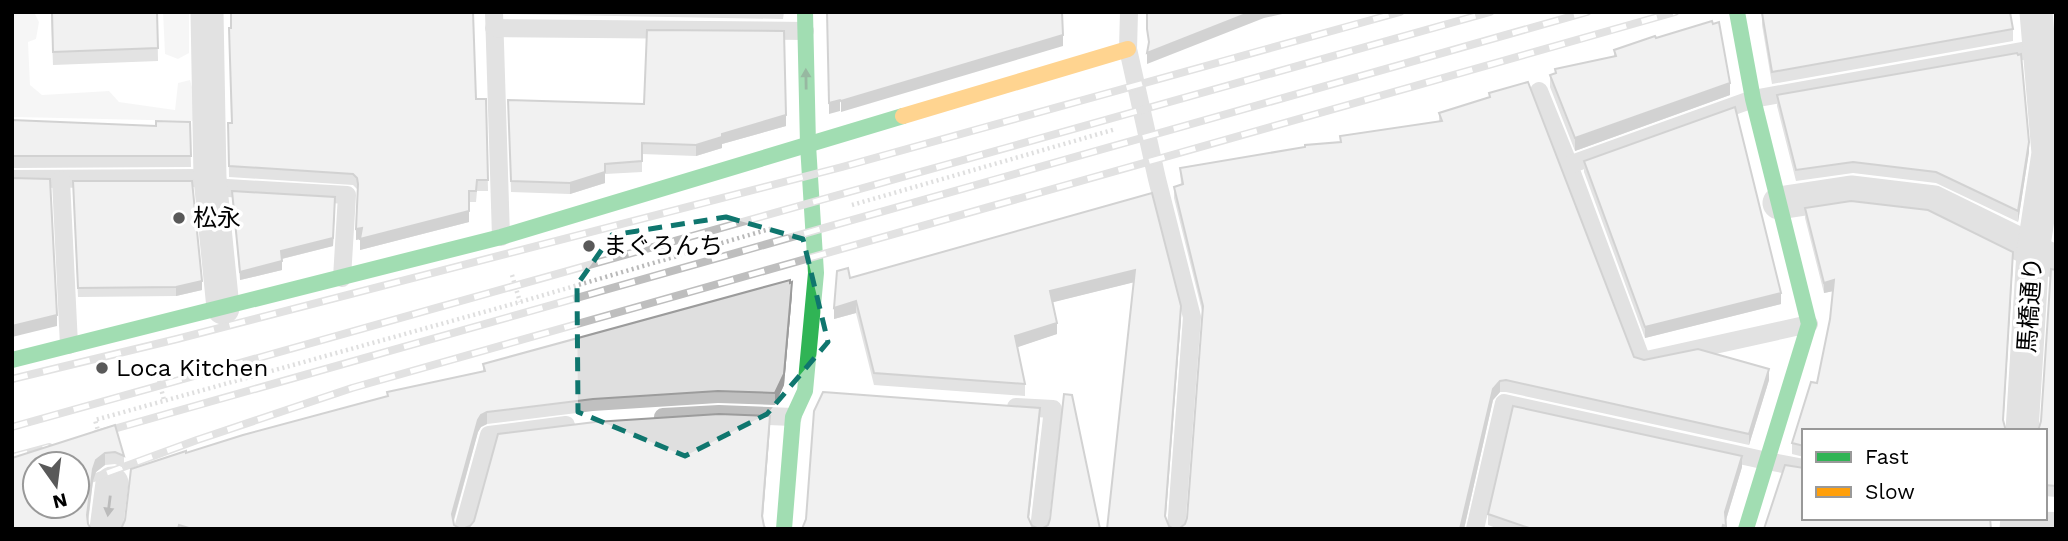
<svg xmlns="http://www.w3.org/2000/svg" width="2068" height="541" font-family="'Work Sans','Noto Sans JP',sans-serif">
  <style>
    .green { fill: #ececec }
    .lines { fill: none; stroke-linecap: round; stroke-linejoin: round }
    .path { stroke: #b9b9b9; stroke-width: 4.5; stroke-dasharray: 2 3.5; stroke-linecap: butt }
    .lane { stroke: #bebebe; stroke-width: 18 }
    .street { stroke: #bebebe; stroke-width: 33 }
    .fast { stroke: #30b455; stroke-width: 16 }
    .slow { stroke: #ff9f0a; stroke-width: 16 }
    .rail-casing { stroke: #bebebe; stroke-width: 8 }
    .rail { stroke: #fff; stroke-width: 5; stroke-dasharray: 16; stroke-linecap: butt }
    .wall { fill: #c0c0c0 }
    .shaded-wall { fill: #9c9c9c }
    .building { fill: #dfdfdf; stroke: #9c9c9c; stroke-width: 2; fill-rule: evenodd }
    .oneway { fill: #1a632f }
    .oneway2 { fill: #686868 }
    .marked { fill: none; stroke: #0f766e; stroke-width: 5; stroke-dasharray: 14 9; stroke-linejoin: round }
    .poi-dot { fill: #595959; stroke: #fff; stroke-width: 2.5 }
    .labels { text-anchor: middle; stroke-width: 7; stroke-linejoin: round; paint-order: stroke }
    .poi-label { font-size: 24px; fill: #000; stroke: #fff; text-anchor: start }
    .street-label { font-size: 24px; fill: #000; stroke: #fff }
  </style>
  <rect width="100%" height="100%" fill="#fff"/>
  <!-- green -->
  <g class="green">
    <polygon points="13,12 34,12 39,22 36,39 28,42 30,85 42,95 109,91 119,102 175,110 178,83 190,80 196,101 193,121 14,117"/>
    <polygon points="163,12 189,12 189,53 178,59 165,54"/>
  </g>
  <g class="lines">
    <!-- path -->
    <g class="path">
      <polyline points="852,205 1116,129"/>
      <polyline points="512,275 520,302"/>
      <polyline points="155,365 164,400"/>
      <polyline points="99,434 95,420 520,302 773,228"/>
    </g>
    <!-- lane -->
    <g class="lane">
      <polyline points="494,12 501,237"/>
      <polyline points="1129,12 1128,49 1157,179 1192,317 1176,529"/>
      <polyline points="494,28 805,31"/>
      <polyline points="1539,91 1569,165 1642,361 1809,324"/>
      <polyline points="1569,165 1753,99 2039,48"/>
      <polyline points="12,179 210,178"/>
      <polyline points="61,180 69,345"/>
      <polyline points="211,187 347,195 342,278"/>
      <polyline points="1016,407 1053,409 1039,529"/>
      <polyline points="663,417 719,414 793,417"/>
      <polyline points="2017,520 2056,521"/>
      <polyline points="463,529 489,435 566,425"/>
      <polyline points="1475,529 1504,403 1767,461 1804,468"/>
    </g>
    <!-- street -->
    <g class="street">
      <polyline points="207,12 210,178 223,308"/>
      <polyline points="1779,203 1851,192 1934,202 2056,262"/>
      <polyline points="2022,431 2033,252 2048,153 2036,12"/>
      <polyline points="106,529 112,483"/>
      <polyline points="2016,529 2017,518"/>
    </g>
    <!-- fast -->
    <g class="fast">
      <polyline points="1737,12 1753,99 1809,324 1746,529"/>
      <polyline points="12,360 501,237 903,116"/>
      <polyline points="784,529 793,417 805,391 816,273 808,145 805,12"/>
    </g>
    <!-- slow -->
    <polyline class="slow" points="903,116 1128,49"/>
    <!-- rail casing -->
    <g class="rail-casing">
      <g id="rail">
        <polyline points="12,379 177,339 842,167 1400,12"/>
        <polyline points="12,427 1490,12"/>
        <polyline points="96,434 1587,12"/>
        <polyline points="12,457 49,447"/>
        <polyline points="77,484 197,440 352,388 1675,12"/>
      </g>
    </g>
    <!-- rail -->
    <use href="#rail" class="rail"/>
  </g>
  <!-- wall -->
  <g class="wall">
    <polygon points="51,12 157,12 158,61 53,65"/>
    <polygon points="230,12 483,12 483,14 473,14 476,99 486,99 488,191 477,191 476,202 469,202 469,222 360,250 360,239 356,240 358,193 357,189 353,185 229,177 228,123 231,123"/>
    <polygon points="505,12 784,12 783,19 505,14"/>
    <polygon points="1762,13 2013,29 2013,41 1772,84 1762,25"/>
    <polygon points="1656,38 1730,95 1575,151 1550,87 1550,75 1555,74 1555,69 1614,57 1614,50"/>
    <polygon points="1489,93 1634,357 1644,360 1769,380 1749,445 1506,392 1500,392 1493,400 1464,529 1107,529 1134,282 1053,302 1057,334 1017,347 1025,384 1025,396 874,385 856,313 834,319 850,278 1152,193 1181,318 1165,518 1169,526 1174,529 1180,528 1185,524 1187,518 1203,315 1174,198 1174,187 1181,184 1180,168 1340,142 1340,136 1439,122 1439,113 1489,97"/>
    <polygon points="1777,95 2029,152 2018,222 1936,183 1853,173 1796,181 1777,106"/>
    <polygon points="508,100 786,126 722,144 722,148 696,156 642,154 642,172 605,174 605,183 570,194 511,192"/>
    <polygon points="12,120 156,126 190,122 191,167 12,168"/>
    <polygon points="1584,161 1781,304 1645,338 1584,172"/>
    <polygon points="73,190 202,290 176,296 78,297"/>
    <polygon points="232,191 335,206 333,246 282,259 282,270 240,280"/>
    <polygon points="1805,208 2013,262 2003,422 2005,429 1804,431 1804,457 1792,454 1792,443 1817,383 1830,319 1833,291 1824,293 1805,218"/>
    <polygon points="2056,270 2056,497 2045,496 2045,431 2041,421"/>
    <polygon points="792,294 784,385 775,405 718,403 593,411 487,424 481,427 478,432 454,521 454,525 459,528 465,528 770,427 763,519 764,526 766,529 121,529 125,520 186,453 483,372 483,364"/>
    <polygon points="115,425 124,456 124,468 115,464 105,465 96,472 93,481 88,524 12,529"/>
    <polygon points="1742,467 1726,520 1726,529 1499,529 1488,525 1488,514"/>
  </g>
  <!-- shaded-wall -->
  <g class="shaded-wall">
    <polygon points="1251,12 1291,12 1264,18 1147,64 1147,53"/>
    <polygon points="1063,35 1063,46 841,112 841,101"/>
    <polygon points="1730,83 1730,95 1575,151 1575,138"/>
    <polygon points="840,100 840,111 829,114 829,103"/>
    <polygon points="786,115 786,126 722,144 722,134"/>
    <polygon points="722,137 722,148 696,156 696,145"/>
    <polygon points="2029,142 2029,152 2018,222 2018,211"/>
    <polygon points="605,164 605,183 570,194 570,183"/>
    <polygon points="335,206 333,246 281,259 281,251"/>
    <polygon points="469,211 469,222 360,250 360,239 356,240 356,229"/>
    <polygon points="2013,252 2013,262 2003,430 2003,420"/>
    <polygon points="282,261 282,270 240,280 240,272"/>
    <polygon points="1135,270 1135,282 1050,303 1050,291"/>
    <polygon points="1834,280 1834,291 1824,293 1824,283"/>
    <polygon points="202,281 202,290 176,296 176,287"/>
    <polygon points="792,282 792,294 784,385 775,405 775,393"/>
    <polygon points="1781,293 1781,304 1645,338 1645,327"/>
    <polygon points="856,301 856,313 834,319 834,308"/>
    <polygon points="1181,306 1181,318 1165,528 1165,516"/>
    <polygon points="57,315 57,326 12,337 12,326"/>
    <polygon points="1057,323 1057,334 1015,348 1015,336"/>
    <polygon points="1769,369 1769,380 1749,445 1749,434"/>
    <polygon points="1500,381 1500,392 1493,400 1464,529 1460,529 1493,389"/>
    <polygon points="1040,408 1040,419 1028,528 1028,517"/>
    <polygon points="487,412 487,424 481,427 478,432 452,526 452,514 478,420 481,415"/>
    <polygon points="770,416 770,427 762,527 762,516"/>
    <polygon points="105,453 105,465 96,472 93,481 87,527 87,515 93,469 96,460"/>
    <polygon points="1742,456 1742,467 1725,523 1725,512"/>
  </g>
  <!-- building -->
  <g class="building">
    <polygon points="52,12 157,12 158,48 53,52"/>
    <polygon points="231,12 473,12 476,99 486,99 488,180 477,180 476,191 469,191 469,211 360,239 362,228 356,229 358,184 357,178 353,174 229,166 228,123 232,123 229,28 231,28"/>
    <polygon points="827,12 1062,12 1063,35 841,101 840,100 829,103"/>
    <polygon points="1147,12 1251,12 1147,53 1149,42 1147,29"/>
    <polygon points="1764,12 2010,12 2013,29 1772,72 1762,13"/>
    <polygon points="1712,21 1713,24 1719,22 1730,83 1575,138 1550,75 1556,73 1555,69 1616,56 1614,50 1655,36 1656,38"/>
    <polygon points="647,30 784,31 786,115 722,134 722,137 696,145 642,143 642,161 605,164 605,172 570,183 511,181 508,100 644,104"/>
    <polygon points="2017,53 2018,55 2021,54 2029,142 2018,211 1936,172 1853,162 1796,170 1777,95"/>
    <polygon points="1528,82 1634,357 1644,360 1698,349 1769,369 1749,434 1506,380 1500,381 1493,389 1460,529 1107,529 1135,270 1050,291 1057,323 1015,336 1025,384 874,373 856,301 834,308 837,271 848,268 850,278 1152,193 1181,306 1165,516 1169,526 1174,529 1180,528 1185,524 1187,518 1203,306 1174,187 1183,184 1180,168 1305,147 1305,145 1341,142 1340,136 1442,121 1439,113 1490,97 1489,93"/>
    <polygon points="1735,107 1781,293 1645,327 1584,161"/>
    <polygon points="12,120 156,126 156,121 190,122 191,156 12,156"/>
    <polygon points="12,178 50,179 57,315 12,326"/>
    <polygon points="73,181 192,181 202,281 176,287 78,288"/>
    <polygon points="232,191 335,197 333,238 281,251 282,261 240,272"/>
    <polygon points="1851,201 1928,210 2013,252 2003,420 2006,431 1804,431 1804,446 1792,443 1811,382 1817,383 1830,319 1834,280 1824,283 1805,208"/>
    <polygon points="2051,269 2056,270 2056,486 2045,485 2045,431 2038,431 2041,421"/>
    <polygon points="790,280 790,283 792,282 784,374 775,393 718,391 593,399 487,412 481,415 478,420 452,514 454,525 459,528 465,528 470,526 474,521 498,434 595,422 719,414 770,416 762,516 764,526 766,529 192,529 179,525 178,529 121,529 125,520 131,469 186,451 186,453 243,435 388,396 387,392 485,371 483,364"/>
    <polygon points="823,392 1040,408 1028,517 1032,526 1037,528 1043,528 1048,525 1050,519 1064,394 1072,395 1100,529 802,529 806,519 814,411"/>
    <polygon points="1513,406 1742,456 1725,512 1726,526 1723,525 1722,529 1532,529 1488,514"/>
    <path d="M115,425l9,31 -9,-4 -10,1 -9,7 -3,9 -6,46 1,9 3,5h-79v-71zM35,464h42v42h-42z"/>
    <polygon points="1785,465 1804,468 1804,518 1990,518 1991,529 1764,529"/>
  </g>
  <!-- one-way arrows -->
  <defs><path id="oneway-solid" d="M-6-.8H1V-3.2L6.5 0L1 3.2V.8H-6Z" transform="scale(1.75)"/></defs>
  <use class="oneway" href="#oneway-solid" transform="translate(806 79) rotate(-91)"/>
  <use class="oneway2" href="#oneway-solid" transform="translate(109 506) rotate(97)"/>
  <!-- marked area -->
  <path d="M0 0H2068V541H0ZM726,217l77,22 25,103 -61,72 -82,42 -107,-44 -1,-127 35,-50z" fill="#fff" fill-opacity=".55" fill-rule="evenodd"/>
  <path class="marked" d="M726,217l77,22 25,103 -61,72 -82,42 -107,-44 -1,-127 35,-50z"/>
  <!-- markers -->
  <g class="poi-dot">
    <circle cx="179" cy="218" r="7"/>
    <circle cx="589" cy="246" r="7"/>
    <circle cx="102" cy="368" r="7"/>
  </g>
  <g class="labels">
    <!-- poi labels -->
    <g class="poi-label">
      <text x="193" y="226">松永</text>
      <text x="603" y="254">まぐろんち</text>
      <text x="116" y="376">Loca Kitchen</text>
    </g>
    <!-- street labels -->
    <g class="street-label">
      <text transform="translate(2030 305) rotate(-86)" y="8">馬橋通り</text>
    </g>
  </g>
  <!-- border -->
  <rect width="2068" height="541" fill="none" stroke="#000000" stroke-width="28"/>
  <!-- legend -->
  <rect x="1802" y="429" width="245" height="91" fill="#ffffff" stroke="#999999" stroke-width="2"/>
  <rect x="1816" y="452" width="35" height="10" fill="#30b455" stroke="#999999" stroke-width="2"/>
  <text x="1865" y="464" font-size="21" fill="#000000">Fast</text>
  <rect x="1816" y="487" width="35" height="10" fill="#ff9f0a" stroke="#999999" stroke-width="2"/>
  <text x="1865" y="499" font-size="21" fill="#000000">Slow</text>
  <!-- north arrow -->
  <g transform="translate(56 485) rotate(166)"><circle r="33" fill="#ffffff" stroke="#999999" stroke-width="2"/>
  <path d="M0-5L12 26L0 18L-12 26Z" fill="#595959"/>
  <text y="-10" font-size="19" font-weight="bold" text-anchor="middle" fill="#000000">N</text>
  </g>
</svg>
